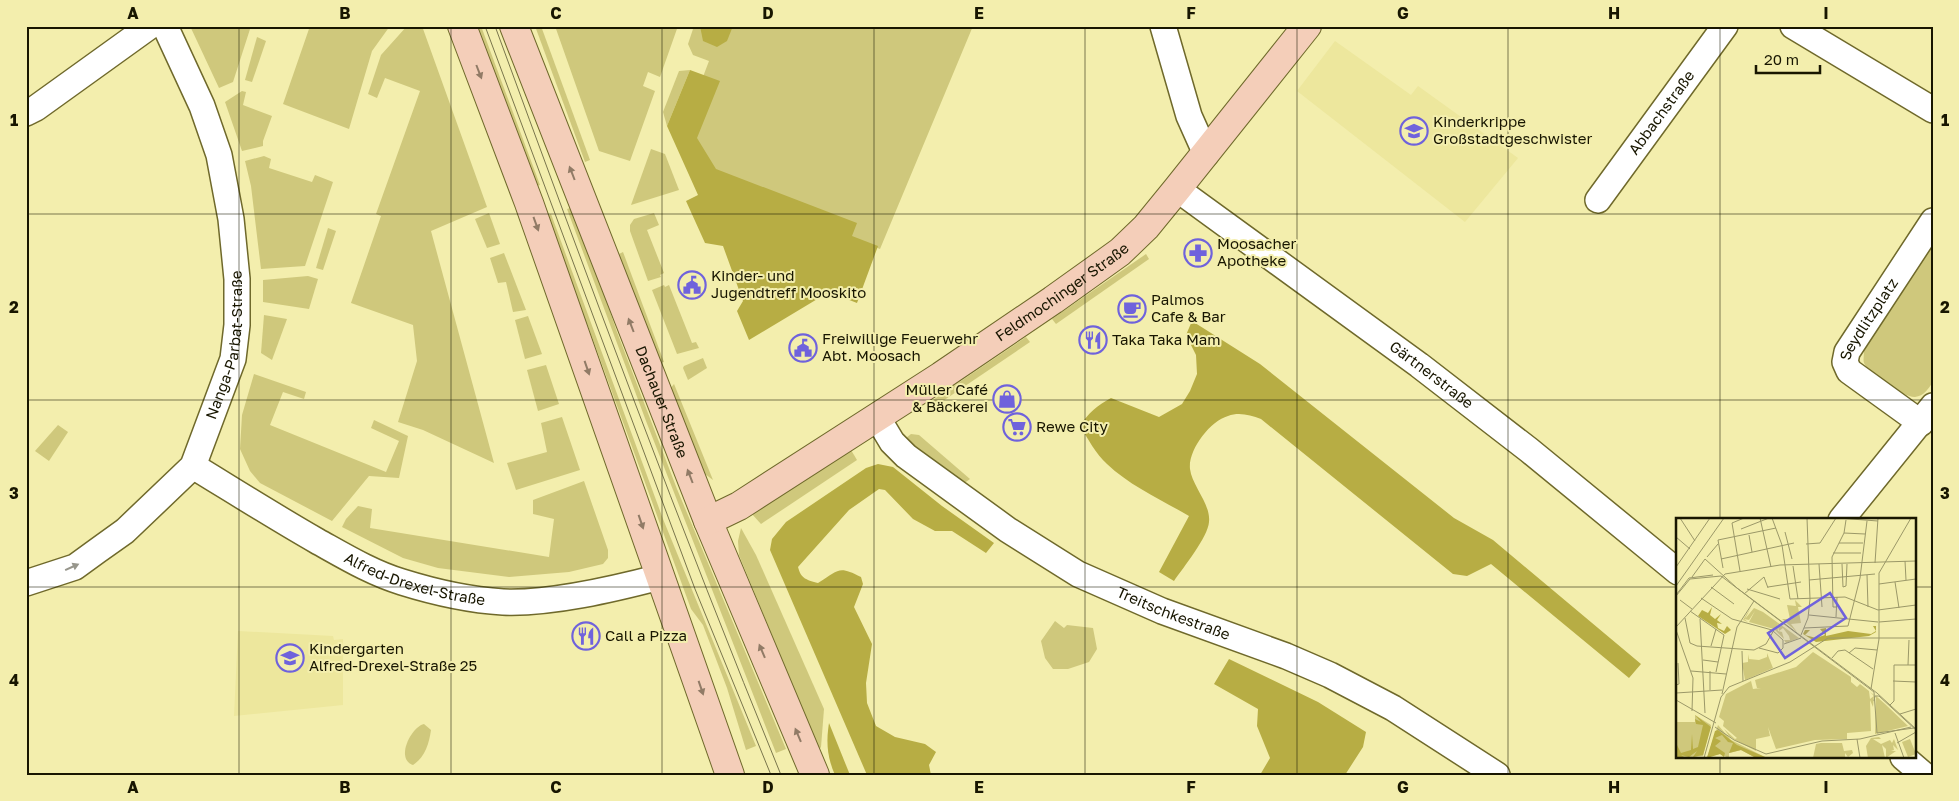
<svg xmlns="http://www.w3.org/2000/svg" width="1959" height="801" font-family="'Golos Text',sans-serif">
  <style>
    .built { fill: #ede79d }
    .green { fill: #cfc87c }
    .forest { fill: #b7ad44 }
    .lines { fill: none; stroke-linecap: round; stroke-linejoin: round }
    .street-casing { stroke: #6f692b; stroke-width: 28 }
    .secondary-casing { stroke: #6f692b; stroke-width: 30 }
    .street { stroke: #fff; stroke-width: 25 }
    .secondary { stroke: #f4ceb9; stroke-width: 28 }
    .tram { stroke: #79754c; stroke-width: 1 }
    .oneway { fill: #917b66 }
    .oneway2 { fill: #97968c }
    .grid { fill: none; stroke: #181600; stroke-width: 1; stroke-opacity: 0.55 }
    .labels { text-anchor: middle; stroke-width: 4; stroke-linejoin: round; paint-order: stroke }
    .street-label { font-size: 15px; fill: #181600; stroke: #f3eead }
    .poi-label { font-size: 15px; fill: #181600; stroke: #f3eead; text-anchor: start }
    .inset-road { fill: none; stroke: #9b9868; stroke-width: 1 }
    .view { fill: #6f62dc; fill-opacity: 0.15; stroke: #6f62dc; stroke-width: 2.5 }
    .inset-edge { fill: none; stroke: #181600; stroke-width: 2.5 }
    .neatline { fill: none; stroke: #181600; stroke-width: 2 }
    .grid-label { font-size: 16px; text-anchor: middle; font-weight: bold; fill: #181600 }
  </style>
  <rect width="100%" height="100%" fill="#f3eead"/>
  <!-- built -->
  <g class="built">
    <polygon points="1335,41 1411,95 1418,86 1518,158 1465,222 1297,91"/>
    <polygon points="238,631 333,636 334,640 343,639 343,705 234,716"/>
  </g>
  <!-- green -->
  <g class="green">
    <polygon points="190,26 229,26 236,29 237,26 251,26 233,82 219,88"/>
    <polygon points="310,26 390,26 372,51 349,129 283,104"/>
    <polygon points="407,26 422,26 487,207 431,231 494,463 423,430 398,422 417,361 413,325 351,303 381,216 376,214 420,91 385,78 377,98 368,94 381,55"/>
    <polygon points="477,26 481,26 540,185 531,188"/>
    <polygon points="535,26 541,26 590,160 585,162"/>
    <polygon points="555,26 678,26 660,77 648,72 643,86 655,91 630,161 599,151"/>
    <polygon points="694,26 700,26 699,29 722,26 973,26 880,249 709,183 682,132 709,61 693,55 688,44"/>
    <polygon points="257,37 266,41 252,82 245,80"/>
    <polygon points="690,70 667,126 663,112 679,71"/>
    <polygon points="242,91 246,92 243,105 272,116 263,141 263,146 242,151 225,102"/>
    <polygon points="651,149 665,154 679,190 631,205"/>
    <polygon points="264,156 271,159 269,168 312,182 315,175 333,182 305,266 261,269 251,186 245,161"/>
    <polygon points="574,207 617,332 677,489 786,749 776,753 646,421 567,209"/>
    <polygon points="489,213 500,244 487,248 475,219"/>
    <polygon points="654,213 659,225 647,230 664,273 660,275 661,277 648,281 630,231 630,225 634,219"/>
    <polygon points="551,214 663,519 756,746 746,750 727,688 703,625 691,609 588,326 564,275 542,218"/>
    <polygon points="328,228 336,231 323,270 316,268"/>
    <path d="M1933,242v140c-5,7 -9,14 -18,15 -10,1 -47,-24 -51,-34 -1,-3 0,-8 0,-12z"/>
    <polygon points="623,252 664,362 660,363 619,254"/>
    <polygon points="504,253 526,310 513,312 506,282 498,283 490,258"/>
    <polygon points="1146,254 1149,259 1056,324 1052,319"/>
    <polygon points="308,276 318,279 309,309 263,302 263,280"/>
    <polygon points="664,285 665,287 669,285 692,343 696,342 699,348 677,354 652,290"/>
    <polygon points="264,315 287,319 272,360 261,353"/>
    <polygon points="528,316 542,354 525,359 515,320"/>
    <polygon points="1026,337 1030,342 934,407 930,402"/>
    <polygon points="703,358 707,368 688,380 683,368 684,366"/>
    <polygon points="546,365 559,404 538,411 527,370"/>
    <polygon points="254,374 306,392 304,399 283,392 270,425 386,472 399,441 371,428 374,420 408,436 399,478 369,476 332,521 260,483 250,471 240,449 242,415"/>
    <polygon points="674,384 713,480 705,474 701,468 670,389"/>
    <polygon points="562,417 580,470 516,490 507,463 547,452 541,423"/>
    <polygon points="58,425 68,432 49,461 35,451"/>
    <polygon points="911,434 919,435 970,479 963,484 912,445 906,438"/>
    <polygon points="851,450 857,460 761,524 751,513"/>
    <polygon points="584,481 608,550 608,558 603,564 569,572 509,577 438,568 403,558 342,527 346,519 358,506 372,509 370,528 549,557 554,519 533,514 533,500"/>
    <polygon points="741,528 756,555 824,709 821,747 819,750 739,555 738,541"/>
    <polygon points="1055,621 1064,628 1067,625 1093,628 1097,649 1089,662 1068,669 1053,669 1045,658 1041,641"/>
    <path d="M424,724l7,6c-2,14 -6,27 -18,35 -18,-6 -2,-38 11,-41z"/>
  </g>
  <!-- forest -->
  <g class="forest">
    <polygon points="700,26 733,26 727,41 717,47 703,41"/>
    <polygon points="690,70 720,81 697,138 716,169 857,223 852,236 878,246 857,303 829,292 749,340 737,311 743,301 723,246 705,243 686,201 698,195 667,126"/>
    <path d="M1192,321l68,43 194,154 39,22 148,124 -12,14 -138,-114 -24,12 -14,-2 -192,-155c-11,-4 -22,-7 -33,-3 -18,5 -40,34 -38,53 2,17 21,35 19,53 -1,15 -26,46 -35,59l-15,-9 30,-56c-27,-16 -59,-30 -82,-52 -11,-10 -19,-25 -27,-38 8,-13 18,-21 31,-28l48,19 23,-13 8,-13 7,-17 -1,-19 -10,-20z"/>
    <path d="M878,464l15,3 49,39 52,37 -8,10 -34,-22h-17l-22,-12 -28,-29 -6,-1 -30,21 -51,57c3,12 9,13 20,16 21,-13 20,-18 43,-6l2,7 -9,23 18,37 -6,39 1,20 9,23 19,11 30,7 11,8 -7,13 2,10h-64l-97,-225 2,-11 14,-17 80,-54z"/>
    <polygon points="1229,659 1318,702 1366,732 1363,747 1345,775 1260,775 1270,758 1257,726 1258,709 1214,684"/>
    <path d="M829,723l21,52h-15c-8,-18 -9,-33 -6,-52z"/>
  </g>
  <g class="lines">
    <!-- street casing -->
    <g class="street-casing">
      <g id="street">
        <polyline points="1163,26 1189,116 1206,154"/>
        <polyline points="1793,26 1933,110"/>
        <polyline points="26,113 36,108 150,26"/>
        <path id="s1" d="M1177,189l242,176 110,85 149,122"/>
        <path id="s2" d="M1598,200l127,-174"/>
        <path id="s3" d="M877,417l15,25 14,14 102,74 70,44 84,37 124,45 44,19 63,33 104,67"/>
        <path id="s4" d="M1921,423l-72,-52 -4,-9 2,-10 86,-131"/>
        <path id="s5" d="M193,466c41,25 82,51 124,75 27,15 55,32 85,41 32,10 68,18 101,20 48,2 111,-13 157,-25"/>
        <polyline points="1841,520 1933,406"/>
        <path id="s6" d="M26,583l49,-16 22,-16 28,-20 68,-65 40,-107 4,-34v-46l-6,-60 -12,-64 -17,-49 -37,-80"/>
        <polyline points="1903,757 1924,775"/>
      </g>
    </g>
    <!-- secondary casing -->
    <g class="secondary-casing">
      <g id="secondary">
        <polyline points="462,26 529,203 730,775"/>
        <path id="s7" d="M514,26l194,495 107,254"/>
        <path id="s8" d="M708,521l31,-15 202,-130 112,-76 67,-48 26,-25 31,-38 130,-163"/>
      </g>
    </g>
    <!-- street -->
    <use href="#street" class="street"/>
    <!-- secondary -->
    <use href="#secondary" class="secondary"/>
    <!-- tram -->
    <g class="tram">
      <polyline points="485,26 695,589 771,775"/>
      <path d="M495,26c92,251 185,502 286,749"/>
    </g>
  </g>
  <!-- one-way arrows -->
  <defs><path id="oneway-solid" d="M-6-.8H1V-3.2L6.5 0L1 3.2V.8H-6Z" transform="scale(1.25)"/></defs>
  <g class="oneway">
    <use href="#oneway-solid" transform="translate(479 72) rotate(69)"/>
    <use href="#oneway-solid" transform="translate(572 173) rotate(-111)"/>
    <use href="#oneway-solid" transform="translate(536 224) rotate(70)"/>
    <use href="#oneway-solid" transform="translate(631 325) rotate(-111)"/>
    <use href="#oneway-solid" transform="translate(587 368) rotate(71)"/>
    <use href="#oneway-solid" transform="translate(690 476) rotate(-111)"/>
    <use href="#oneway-solid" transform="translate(641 522) rotate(71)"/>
    <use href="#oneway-solid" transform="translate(762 651) rotate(-113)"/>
    <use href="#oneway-solid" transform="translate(701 688) rotate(71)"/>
    <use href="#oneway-solid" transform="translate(798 735) rotate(-113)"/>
  </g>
  <use class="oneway2" href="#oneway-solid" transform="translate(72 567) rotate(-24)"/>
  <!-- grid -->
  <path class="grid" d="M239,26v749M451,26v749M662,26v749M874,26v749M1085,26v749M1297,26v749M1508,26v749M1720,26v494M26,214h1907M26,400h1907M26,587h1652M1915,587h18M1720,757v18"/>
  <!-- icons -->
  <defs>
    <g id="school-ring" transform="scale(1.4375)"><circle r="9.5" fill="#f3eead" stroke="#6f62dc" stroke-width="1.5"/><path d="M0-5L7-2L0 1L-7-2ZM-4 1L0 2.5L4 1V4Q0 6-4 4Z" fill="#6f62dc"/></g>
    <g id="pharmacy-ring" transform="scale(1.4375)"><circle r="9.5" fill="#f3eead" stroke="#6f62dc" stroke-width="1.5"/><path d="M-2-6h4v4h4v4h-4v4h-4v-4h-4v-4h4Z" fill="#6f62dc"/></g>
    <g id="civic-ring" transform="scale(1.4375)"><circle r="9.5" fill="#f3eead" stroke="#6f62dc" stroke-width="1.5"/><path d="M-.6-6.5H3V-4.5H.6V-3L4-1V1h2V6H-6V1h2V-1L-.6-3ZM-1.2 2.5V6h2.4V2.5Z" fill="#6f62dc"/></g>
    <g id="cafe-ring" transform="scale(1.4375)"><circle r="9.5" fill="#f3eead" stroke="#6f62dc" stroke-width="1.5"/><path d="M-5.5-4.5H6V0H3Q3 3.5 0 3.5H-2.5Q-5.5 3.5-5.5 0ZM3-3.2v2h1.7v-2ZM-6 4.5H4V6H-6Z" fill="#6f62dc"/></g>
    <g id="restaurant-ring" transform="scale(1.4375)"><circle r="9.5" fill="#f3eead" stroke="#6f62dc" stroke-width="1.5"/><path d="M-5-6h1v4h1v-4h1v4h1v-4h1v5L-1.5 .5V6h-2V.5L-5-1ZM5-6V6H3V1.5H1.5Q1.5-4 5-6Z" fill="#6f62dc"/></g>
    <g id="shop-ring" transform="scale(1.4375)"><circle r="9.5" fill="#f3eead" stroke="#6f62dc" stroke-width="1.5"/><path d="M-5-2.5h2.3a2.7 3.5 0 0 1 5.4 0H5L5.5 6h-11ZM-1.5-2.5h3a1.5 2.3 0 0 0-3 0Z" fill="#6f62dc"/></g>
    <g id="supermarket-ring" transform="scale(1.4375)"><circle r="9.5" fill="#f3eead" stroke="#6f62dc" stroke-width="1.5"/><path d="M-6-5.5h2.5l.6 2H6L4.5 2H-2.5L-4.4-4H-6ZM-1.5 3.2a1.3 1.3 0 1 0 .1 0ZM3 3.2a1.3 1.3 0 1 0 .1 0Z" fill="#6f62dc"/></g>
  </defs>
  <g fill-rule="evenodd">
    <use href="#school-ring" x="1414" y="131"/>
    <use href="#pharmacy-ring" x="1198" y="253"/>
    <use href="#civic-ring" x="692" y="285"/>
    <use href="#cafe-ring" x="1132" y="309"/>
    <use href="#restaurant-ring" x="1093" y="340"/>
    <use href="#civic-ring" x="803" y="348"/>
    <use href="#shop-ring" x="1007" y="399"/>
    <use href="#supermarket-ring" x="1017" y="427"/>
    <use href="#restaurant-ring" x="586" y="636"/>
    <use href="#school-ring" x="290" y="658"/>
  </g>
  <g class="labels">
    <!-- street labels -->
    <g class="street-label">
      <text dy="5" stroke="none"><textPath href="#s2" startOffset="108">Abbachstraße</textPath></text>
      <text dy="5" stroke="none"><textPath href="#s8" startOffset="422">Feldmochinger Straße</textPath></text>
      <text dy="5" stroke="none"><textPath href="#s4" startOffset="148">Seydlitzplatz</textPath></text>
      <text dy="5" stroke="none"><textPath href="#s6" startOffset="334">Nanga-Parbat-Straße</textPath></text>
      <text dy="5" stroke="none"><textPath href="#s1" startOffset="315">Gärtnerstraße</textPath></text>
      <text dy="5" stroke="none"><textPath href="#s7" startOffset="404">Dachauer Straße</textPath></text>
      <text dy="5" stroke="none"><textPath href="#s5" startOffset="251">Alfred-Drexel-Straße</textPath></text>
      <text dy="5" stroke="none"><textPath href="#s3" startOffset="361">Treitschkestraße</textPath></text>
    </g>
    <!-- poi labels -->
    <g class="poi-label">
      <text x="1433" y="127">Kinderkrippe<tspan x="1433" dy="17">Großstadtgeschwister</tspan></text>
      <text x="1217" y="249">Moosacher<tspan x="1217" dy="17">Apotheke</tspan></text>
      <text x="711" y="281">Kinder- und<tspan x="711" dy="17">Jugendtreff Mooskito</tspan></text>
      <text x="1151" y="305">Palmos<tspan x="1151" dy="17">Cafe &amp; Bar</tspan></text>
      <text x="822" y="344">Freiwillige Feuerwehr<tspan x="822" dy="17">Abt. Moosach</tspan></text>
      <text x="1112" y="345">Taka Taka Mam</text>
      <text x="988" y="395" text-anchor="end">Müller Café<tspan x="988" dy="17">&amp; Bäckerei</tspan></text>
      <text x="1036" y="432">Rewe City</text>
      <text x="605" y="641">Call a Pizza</text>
      <text x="309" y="654">Kindergarten<tspan x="309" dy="17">Alfred-Drexel-Straße 25</tspan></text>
    </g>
  </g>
  <!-- overview -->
  <g transform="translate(1676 518)">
    <rect width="240" height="240" fill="#f3eead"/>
    <path d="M119,82l7,7h-4l3,16 -10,1 6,8 -15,-13h8l-3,-14 9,1zM75,89l-6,12 9,-11 9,4 36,26 -13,5 -2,-3h6l-1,-4 -6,-8 -4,3 -2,-8 1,8 4,1 2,7 -10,-10 -25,-7 6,-11 -6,9 -5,-1 4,3 -5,-2zM137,134l38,25v5l6,5 3,-3 9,7 1,8 4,-3 -4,-4 4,3 -1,12 -3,-7 1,31 -24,2v6l-32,1 -39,9 -8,-22 2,9 -14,3v12l-21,-11 -6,-4 -5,-7 11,10 2,-1 -14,-12 1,-5 -5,-4 7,-23 25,-13 2,8 8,-1h-4l-2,-8 41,-13zM91,135l6,15 -28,12 -3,-17 6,-1v-8h4h-4l1,5 10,1 8,-3zM200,178l9,8 23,22 -33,8zM19,197l16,10 -8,31 -27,2v-36h19zM42,207l13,15 34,17 -9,1 -15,-8 -12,3v5l-9,-4 -13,3zM203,219l2,2h-8l8,5 9,-4 2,3 2,-4 4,11 -5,-5 1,5 -3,1h5l-10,7v-9l-4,-4 3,13h-17l-2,-12 5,-8zM234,221l6,15 -8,3 -6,-15zM145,225h21l2,8 8,-1 1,3 -5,4 -3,-4v5h-32l3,-14z" fill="#cfc87c"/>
    <path d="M36,89l-2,8 5,4 6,-5 -4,6 5,4 -5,-1 1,5 6,3 3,-5 4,4 -6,4 -27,-18 4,-6 6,3zM197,108h3v6l-7,4 -53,6 -13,-8 2,-4h5l-5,5 11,3 9,-3 -5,-6 6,-1v8l22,-5 23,3 5,-3zM19,197l16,12 -8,28 -10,2 4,-6 -8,6 -8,-2 3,2 -8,1 1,-13 4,8 10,-3 1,-16 1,15 5,-2 5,-22 -7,-1 -1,-5 6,3zM42,212l19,15 28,12 -9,1 -15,-8 -12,3 4,-10 -5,-1 -6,-7 -7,3 6,3 -6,5 10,7 -1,4 -4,-3 -13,4 8,-27z" fill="#b7ad44"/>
    <path class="inset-road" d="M4,0l15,23M84,0l11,49M96,0l10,27 8,54 55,-2 33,13 38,-5M162,0l40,3M65,11l28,-11M109,14l7,27M168,15l21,1M73,17l3,17M0,19l14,12M163,25h24M130,26l14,-1 16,-25M157,35h28M31,39l11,-13M29,41l32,29 140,105 39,36M45,41l73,-16M229,43l1,19M199,45l3,-45M143,46l3,43M166,46l1,23 3,-1 1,-22M117,48l5,33M0,49l34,-49M47,50l-5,-28 58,-12M64,53l-8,-48 12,-5M191,57l1,32M16,59l13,-18M133,62l66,-6M219,64l4,26M203,66l37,-5M0,68l48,-68M35,69l23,17M92,69l33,-5M71,71l33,10M68,76l20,-17 4,11M0,77l13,-17 24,-3M0,78l14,-17 31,-3 153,116 3,41 37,-5M25,80l31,21 40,11 11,10v8l-5,5 -19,-5M4,82l12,9M161,89h-4l-1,-50 12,-24 2,-13M14,93l34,24 -8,37M133,97l69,7M160,99l1,-20M9,100l5,25 7,3 57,4 12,-6 8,-14M24,101l5,94M203,104l37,-3M0,109l49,-53 55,-9 136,-4M128,110l44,-2 12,-48 7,-57M0,112l17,48 -1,33M125,117l7,-17 2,-19 -3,-81M203,121v-66l32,-55M108,126l17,-6M35,128l5,-17M66,133l1,30M173,135l6,-5 22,2M156,140l6,-7 7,-1 28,19M27,142l15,2M232,147l1,-25M15,153l35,3M217,163l23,1M0,167l3,-1 -1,-21M195,171l8,-50M34,172v-19M0,175l46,-3M46,176l15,-67 17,-26M0,182l40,23M198,183l1,-5h4l37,34M214,187l4,-4v-36h22M224,196l16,-5M39,209l19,13 32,14 56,-13 38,-2 51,-12M219,215l9,25M181,221l3,19M221,225l19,-11M8,240h21M28,240l17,-61 8,-10 61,-25 38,-24h88M116,240h17"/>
    <path class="view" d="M154,75l16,25 -61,40 -17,-25z"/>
    <rect width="240" height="240" class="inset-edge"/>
  </g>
  <!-- border -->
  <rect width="1959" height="801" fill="none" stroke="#f3eead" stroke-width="55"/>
  <!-- scale -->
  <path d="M1756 65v8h64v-8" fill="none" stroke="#181600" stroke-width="2.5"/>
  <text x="1764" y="65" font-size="15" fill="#181600" stroke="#f3eead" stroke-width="4" paint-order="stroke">20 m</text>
  <rect x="28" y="28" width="1904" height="746" class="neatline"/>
  <g class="grid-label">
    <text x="133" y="19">A</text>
    <text x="345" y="19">B</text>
    <text x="556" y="19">C</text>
    <text x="768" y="19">D</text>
    <text x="979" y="19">E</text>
    <text x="1191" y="19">F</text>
    <text x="1403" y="19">G</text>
    <text x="1614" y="19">H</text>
    <text x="1826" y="19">I</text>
    <text x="14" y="126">1</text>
    <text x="1945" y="126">1</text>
    <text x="14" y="313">2</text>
    <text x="1945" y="313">2</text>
    <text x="14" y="499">3</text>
    <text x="1945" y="499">3</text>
    <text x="14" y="686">4</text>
    <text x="1945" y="686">4</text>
    <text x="133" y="793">A</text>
    <text x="345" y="793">B</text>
    <text x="556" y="793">C</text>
    <text x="768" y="793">D</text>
    <text x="979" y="793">E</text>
    <text x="1191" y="793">F</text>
    <text x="1403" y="793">G</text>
    <text x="1614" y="793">H</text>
    <text x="1826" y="793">I</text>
  </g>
</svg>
